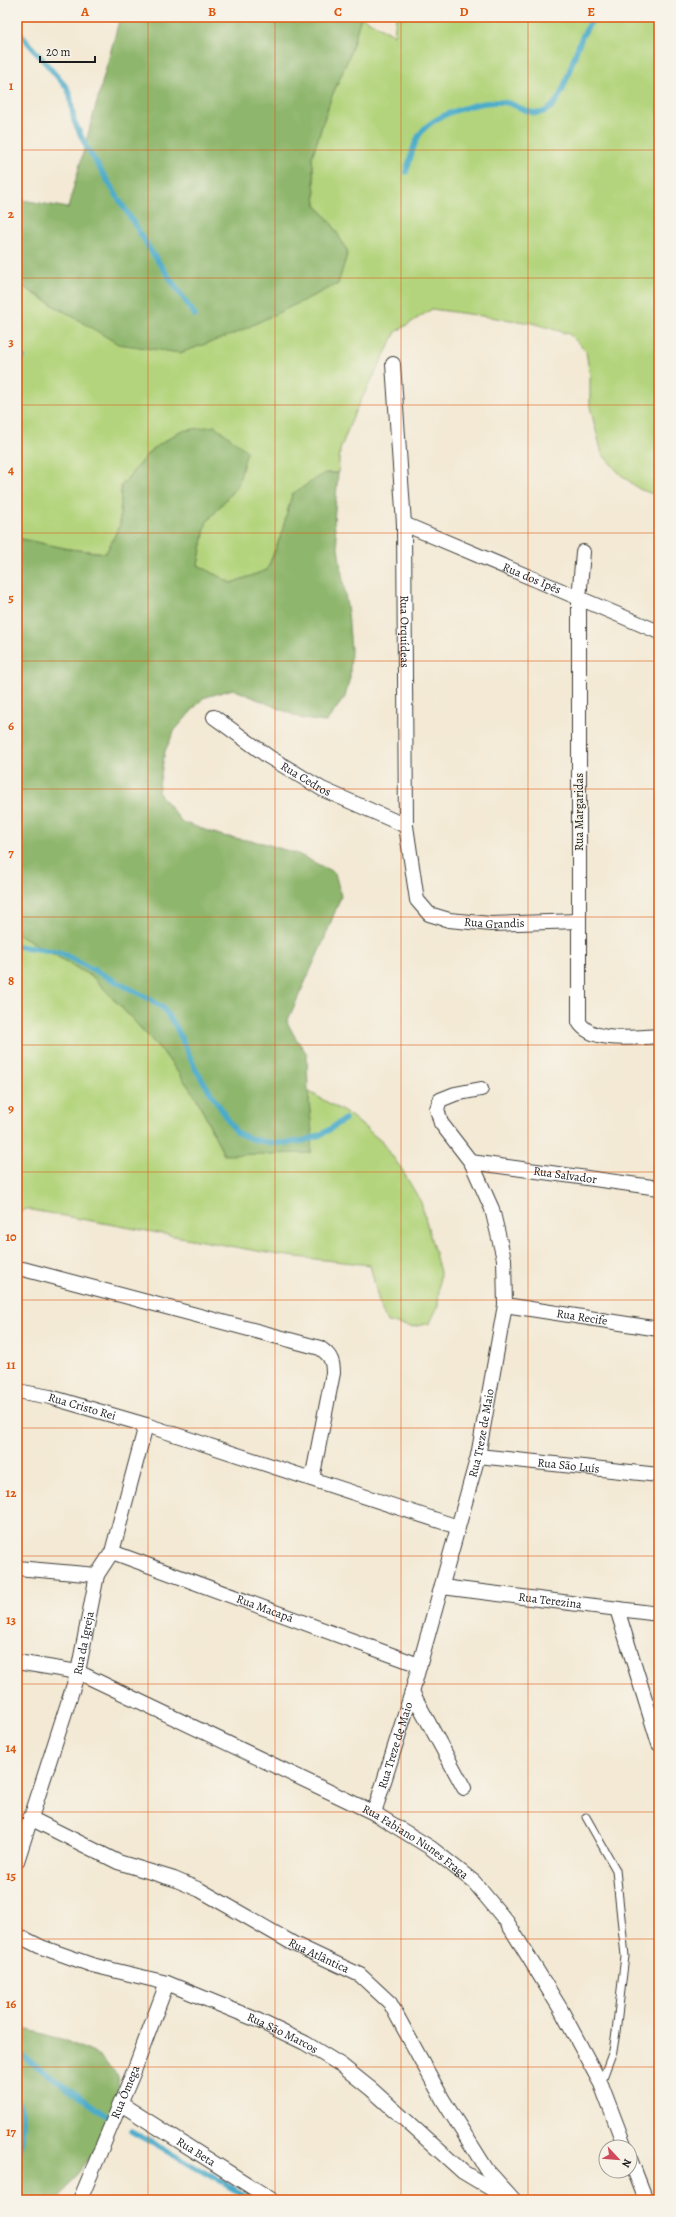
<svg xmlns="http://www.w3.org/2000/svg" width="676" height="2217" font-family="Alegreya,serif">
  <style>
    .green { fill: #b3d47c; stroke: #68784c }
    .forest { fill: #8eb66c; stroke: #556944 }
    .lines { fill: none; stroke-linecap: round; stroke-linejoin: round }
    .stream { stroke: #4bacca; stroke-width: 5.5 }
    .service-casing { stroke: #3c3b38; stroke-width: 9 }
    .minor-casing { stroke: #3c3b38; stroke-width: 16 }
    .service { stroke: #fff; stroke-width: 7 }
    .minor { stroke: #fff; stroke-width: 14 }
    .grid { fill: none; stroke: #de560d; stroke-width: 1; stroke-opacity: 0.55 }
    .labels { text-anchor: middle; stroke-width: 3; stroke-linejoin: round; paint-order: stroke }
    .street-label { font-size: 12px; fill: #1c1c1c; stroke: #f7f3e8 }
    .neatline { fill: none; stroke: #de560d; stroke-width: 1.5 }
    .grid-label { font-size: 13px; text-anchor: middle; font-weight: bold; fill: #de560d }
  </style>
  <rect width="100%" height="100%" fill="#f7f3e8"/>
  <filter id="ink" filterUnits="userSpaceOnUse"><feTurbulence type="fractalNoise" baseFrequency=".025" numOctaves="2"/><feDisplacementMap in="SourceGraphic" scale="8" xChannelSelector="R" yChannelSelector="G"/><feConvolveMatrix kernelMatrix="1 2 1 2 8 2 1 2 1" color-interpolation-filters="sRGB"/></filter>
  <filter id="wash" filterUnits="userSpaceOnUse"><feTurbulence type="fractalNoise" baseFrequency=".012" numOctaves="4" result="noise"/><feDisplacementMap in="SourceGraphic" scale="16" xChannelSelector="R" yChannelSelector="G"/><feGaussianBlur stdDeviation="0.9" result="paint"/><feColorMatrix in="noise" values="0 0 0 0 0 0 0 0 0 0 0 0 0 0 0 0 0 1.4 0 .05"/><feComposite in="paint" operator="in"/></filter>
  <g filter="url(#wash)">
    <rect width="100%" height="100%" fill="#f3e9d4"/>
    <!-- green -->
    <g class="green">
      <polygon points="361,17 394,35 396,17 659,17 659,496 639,489 620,474 602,454 590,407 590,377 586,351 569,334 532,323 432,309 396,332 354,414 340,450 338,473 325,473 281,535 267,570 231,583 198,565 206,523 238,485 180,431 150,451 121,486 120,525 106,553 69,549 17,538 17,283 62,311 285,308 338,284 332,224 316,205 312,157 331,98 349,57"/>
      <polygon points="17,933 94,978 163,1052 196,1097 224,1155 312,1133 308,1091 351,1116 381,1141 401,1168 421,1202 440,1272 438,1306 430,1323 412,1327 387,1322 380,1306 370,1265 279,1255 26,1209 17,1213"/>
    </g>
    <!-- forest -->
    <g class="forest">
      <polygon points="120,17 361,17 349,57 331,98 312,157 316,205 332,224 348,252 338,284 234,334 180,353 118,344 17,283 17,199 68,208"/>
      <polygon points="215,426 247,451 238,485 206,523 198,565 231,583 267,570 281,535 292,494 325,473 338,473 334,522 348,613 351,650 350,677 345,697 326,722 303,719 233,689 203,698 175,730 165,751 158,792 182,822 223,836 263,843 298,854 335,873 341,896 324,940 287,1022 295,1037 307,1054 308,1091 312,1133 311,1153 224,1155 196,1097 163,1052 94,978 17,933 17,538 69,549 106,553 120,525 121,486 150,451 180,431"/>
      <polygon points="17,2027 65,2040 99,2056 118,2075 120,2106 103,2140 58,2200 17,2200"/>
    </g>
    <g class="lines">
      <!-- stream -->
      <g class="stream">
        <polyline points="642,17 659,22"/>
        <polyline points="17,30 67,88 70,95 74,121 87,148 153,254 195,315"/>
        <path d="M406,172c5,-13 7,-31 17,-42 15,-17 63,-32 85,-27 14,4 28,17 42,5 20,-16 22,-69 46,-91"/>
        <polyline points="17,364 23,357"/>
        <path d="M17,946l42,6 89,46 15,10 13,19 20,43 40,62c25,14 62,15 88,1 7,-4 14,-10 21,-14"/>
        <polyline points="17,2052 110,2118"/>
        <path d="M17,2100c10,16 6,41 0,58"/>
        <polyline points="131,2131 253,2200"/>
      </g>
    </g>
  </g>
  <g filter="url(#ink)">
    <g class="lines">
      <!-- service casing -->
      <g class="service-casing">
        <polyline id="service" points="586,1817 616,1870 625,1956 616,2032 613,2051 601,2083"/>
      </g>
      <!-- minor casing -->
      <g class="minor-casing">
        <g id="minor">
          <path id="s1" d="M393,364l11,160 2,302 11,74 12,14 20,6 42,4 88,-3"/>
          <path id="s2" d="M404,524l255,108"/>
          <path d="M583,552l-4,47v423c13,22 58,15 80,14"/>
          <path id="s3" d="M214,717l55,40 53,32 84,37"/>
          <path id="s4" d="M471,1162l188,26"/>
          <path d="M17,1270l6,-1 297,79c10,7 13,12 13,25l-21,106"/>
          <path id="s5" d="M505,1305l154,24"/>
          <path id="s6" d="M17,1391l33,6 96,28 312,102"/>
          <path id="s7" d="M478,1456l181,19"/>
          <path id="s8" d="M112,1552l307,113"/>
          <polyline points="17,1568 97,1575"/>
          <path id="s9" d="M442,1587l217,27"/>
          <polyline points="617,1609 659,1744"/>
          <path id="s10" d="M17,1662l61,10 296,141 57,35 43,34 33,40 53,86 41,76 24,63"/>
          <polyline points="412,1692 464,1788"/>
          <path id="s11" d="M374,1813l38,-121 66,-236 27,-151 -1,-46 -12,-50 -21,-47 -30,-39 -4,-14 3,-9 15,-6 26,-5"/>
          <path id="s12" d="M30,1818l88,44 56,17 26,11 94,54 66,31 30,28 53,97 44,70 27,30"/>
          <path id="s13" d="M17,1861l61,-189 19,-97 15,-23 34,-127"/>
          <path id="s14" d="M17,1935l24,12 51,18 75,18 88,36 50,24 36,22 30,24 92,83 45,27"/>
          <path id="s15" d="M121,2104l151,96"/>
          <polyline points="630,2159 646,2200"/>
          <path id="s16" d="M80,2200l54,-129 33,-88"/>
        </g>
      </g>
      <!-- service -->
      <use href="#service" class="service"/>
      <!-- minor -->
      <use href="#minor" class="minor"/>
    </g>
  </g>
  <!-- grid -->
  <path class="grid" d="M148,17v2183M275,17v2183M401,17v2183M528,17v2183M17,150h642M17,278h642M17,405h642M17,533h642M17,661h642M17,789h642M17,917h642M17,1045h642M17,1172h642M17,1300h642M17,1428h642M17,1556h642M17,1684h642M17,1812h642M17,1939h642M17,2067h642"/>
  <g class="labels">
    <!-- street labels -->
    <g class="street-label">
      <text dy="4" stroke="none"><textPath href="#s2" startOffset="139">Rua dos Ipês</textPath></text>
      <text dy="4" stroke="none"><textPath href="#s1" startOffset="268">Rua Orquídeas</textPath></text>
      <text dy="4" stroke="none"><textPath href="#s3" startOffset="111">Rua Cedros</textPath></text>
      <text transform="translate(579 812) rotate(-90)" y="4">Rua Margaridas</text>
      <text dy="4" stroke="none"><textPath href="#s1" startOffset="622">Rua Grandis</textPath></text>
      <text dy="4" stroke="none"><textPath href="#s4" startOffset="95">Rua Salvador</textPath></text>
      <text dy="4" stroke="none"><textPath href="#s5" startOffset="78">Rua Recife</textPath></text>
      <text dy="4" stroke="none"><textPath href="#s6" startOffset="67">Rua Cristo Rei</textPath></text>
      <text dy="4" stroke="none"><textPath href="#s11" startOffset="395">Rua Treze de Maio</textPath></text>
      <text dy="4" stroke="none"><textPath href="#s7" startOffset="91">Rua São Luís</textPath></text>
      <text dy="4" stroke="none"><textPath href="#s9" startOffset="109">Rua Terezina</textPath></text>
      <text dy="4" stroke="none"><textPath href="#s8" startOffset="163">Rua Macapá</textPath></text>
      <text dy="4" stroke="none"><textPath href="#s13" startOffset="228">Rua da Igreja</textPath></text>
      <text dy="4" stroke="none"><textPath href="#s11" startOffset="71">Rua Treze de Maio</textPath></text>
      <text dy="4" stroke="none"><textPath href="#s10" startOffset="440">Rua Fabiano Nunes Fraga</textPath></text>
      <text dy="4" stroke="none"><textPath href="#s12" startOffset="321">Rua Atlântica</textPath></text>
      <text dy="4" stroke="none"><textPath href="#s14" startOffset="284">Rua São Marcos</textPath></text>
      <text dy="4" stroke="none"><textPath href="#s16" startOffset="117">Rua Ômega</textPath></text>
      <text dy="4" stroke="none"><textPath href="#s15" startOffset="89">Rua Beta</textPath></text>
    </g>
  </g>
  <!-- margin -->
  <rect width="676" height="2217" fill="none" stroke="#f7f3e8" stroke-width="44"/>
  <!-- north arrow -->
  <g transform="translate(618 2159) rotate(116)"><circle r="19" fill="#f7f3e8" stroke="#9f9d96"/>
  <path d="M0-3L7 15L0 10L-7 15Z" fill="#d1495b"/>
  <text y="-6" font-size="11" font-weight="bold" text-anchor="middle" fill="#1c1c1c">N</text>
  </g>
  <!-- scale -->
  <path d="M40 56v6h55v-6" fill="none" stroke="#1c1c1c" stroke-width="2"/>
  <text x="46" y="56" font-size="12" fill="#1c1c1c" stroke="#f7f3e8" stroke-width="3" paint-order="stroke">20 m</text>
  <rect x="22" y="22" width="632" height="2173" class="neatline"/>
  <g class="grid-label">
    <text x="85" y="16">A</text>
    <text x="212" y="16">B</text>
    <text x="338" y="16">C</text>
    <text x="464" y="16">D</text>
    <text x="591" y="16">E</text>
    <text x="11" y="90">1</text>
    <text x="11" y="218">2</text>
    <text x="11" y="346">3</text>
    <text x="11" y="474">4</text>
    <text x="11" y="602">5</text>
    <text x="11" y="730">6</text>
    <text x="11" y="857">7</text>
    <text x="11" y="985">8</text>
    <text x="11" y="1113">9</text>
    <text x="11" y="1241">10</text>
    <text x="11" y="1369">11</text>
    <text x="11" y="1497">12</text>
    <text x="11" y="1624">13</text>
    <text x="11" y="1752">14</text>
    <text x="11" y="1880">15</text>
    <text x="11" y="2008">16</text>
    <text x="11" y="2136">17</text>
  </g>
</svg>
